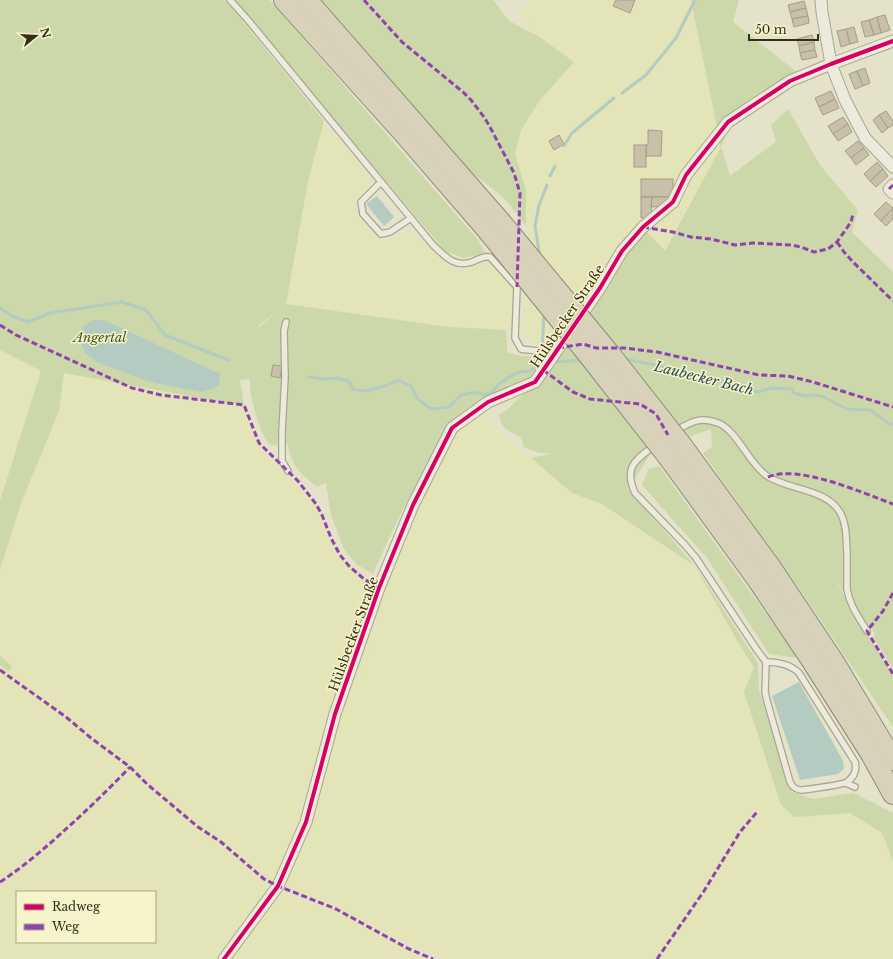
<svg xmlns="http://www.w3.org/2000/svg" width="893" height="959" font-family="'Libre Baskerville',serif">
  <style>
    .farmland { fill: #e3e4b7; fill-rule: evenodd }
    .green { fill: #ccd8a9 }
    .water { fill: #b4cbc1 }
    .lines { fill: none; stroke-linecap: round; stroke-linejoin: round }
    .stream { stroke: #b4cbc1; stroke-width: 3 }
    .building { fill: #c8c0a9; stroke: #a49d88 }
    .service-casing { stroke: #a9a592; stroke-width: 8 }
    .minor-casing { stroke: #a9a592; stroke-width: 13 }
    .motorway-casing { stroke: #8e8b79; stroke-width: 22 }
    .service { stroke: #eceada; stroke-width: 5.5 }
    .minor { stroke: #eceada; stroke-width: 11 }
    .motorway { stroke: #d7d2b9; stroke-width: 20 }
    .motorway-bridge-casing { stroke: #8e8b79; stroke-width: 22; stroke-linecap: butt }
    .motorway-bridge { stroke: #d7d2b9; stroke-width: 20 }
    .quiet { stroke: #8e44ad; stroke-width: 3; stroke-dasharray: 6 3; stroke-linecap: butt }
    .cycleway-casing { stroke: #f7f4cc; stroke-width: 6 }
    .cycleway { stroke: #d6006c; stroke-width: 4 }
    .labels { text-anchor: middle; stroke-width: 3; stroke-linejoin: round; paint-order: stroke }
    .street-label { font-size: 13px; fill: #372e1a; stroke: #f7f4cc }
    .park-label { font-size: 13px; font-style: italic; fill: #3c5520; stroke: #f7f4cc }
    .water-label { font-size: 14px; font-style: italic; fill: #285058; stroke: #f7f4cc }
  </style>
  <rect width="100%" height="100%" fill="#e4e2c8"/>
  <!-- farmland -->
  <g class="farmland">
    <polygon points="534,0 691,0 721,147 665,251 645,230 620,246 600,270 551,348 522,336 527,262 526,190 515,154 521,130 540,100 573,62 538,36 520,14"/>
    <polygon points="324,121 371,180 354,203 364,226 384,242 411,231 458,271 516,255 514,323 506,330 490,329 448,327 286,304 308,181"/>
    <polygon points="0,350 41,371 0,501"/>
    <path d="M64,372l180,34 17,40 54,58 24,52 37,32 81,-160 25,-12 90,77 30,10 93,63 47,83 12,18 -9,25 50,125 55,-4 32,20 11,28v98h-450l-155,-72 -3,-3 -10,2 -53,73h-222v-76l5,-3 -5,-3v-212l9,7 3,-6 -12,-10v-86l21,-67 38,-92zM376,609l1,17 -21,64 19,-60zM17,892h138v50h-138z"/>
    <polygon points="278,891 281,891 336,910 409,950 429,959 227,959"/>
  </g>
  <!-- green -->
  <g class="green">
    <path d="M0,0h224l17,19 83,102 -16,60 -22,123 -29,23h2l27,-23 162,23 42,2 16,1 1,18 1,5 15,3h22l-2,5 -12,18 -84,49 -45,83 -18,38 -11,25 -17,-10 -12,-15 -13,-34 -5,-32 -9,4c-16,-13 -26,-21 -29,-43 -4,1 -11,2 -16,1 -10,-3 -19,-40 -21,-50 -1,-5 -1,-11 -1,-16l-10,1 4,26 -180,-33 -5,38 -38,92 -21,67v-69l41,-130 -41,-21z"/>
    <polygon points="233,0 270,0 478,240 485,253 464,258 445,251"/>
    <polygon points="322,0 493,0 509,21 538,36 574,62 540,100 521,130 515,154 526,190 526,226 504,198 471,172"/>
    <path d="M691,0h48l-6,22 65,51 -67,51 -10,23 9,29 46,-34 -5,-17 17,-16 32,56 38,45 -6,22 41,40v397l-19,-31 1,-4 -4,-7h-3l-35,-50 60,99v51l-95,-140 -95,-134 9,-6 -1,-18 -58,21 -25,39 67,77 63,97 1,27 33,102 21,7 40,-6 40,20v48l-11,-28 -32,-20 -55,4 -14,-12 -37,-113 10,-25 -12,-18 -47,-83 -93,-62 -30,-11 -41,-35 20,-4 -15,-2 -12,-5 -3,-10c-12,-5 -20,-9 -22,-22l11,-8 25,-25 90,-131 20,-21 20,21 56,-104z"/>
    <polygon points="659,466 798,658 769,654 707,558 642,485 649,469"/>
    <polygon points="0,656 12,666 9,672 0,665"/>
  </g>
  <!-- water -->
  <g class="water">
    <polygon points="377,196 394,217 384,226 366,204"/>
    <polygon points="93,320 104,320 220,374 219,386 203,392 180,388 147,381 110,367 96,362 85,353 79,338 82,328"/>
    <polygon points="799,682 843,761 844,769 838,774 800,780 772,696"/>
  </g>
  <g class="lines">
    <!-- stream -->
    <g class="stream">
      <polyline points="622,93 646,75 676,38 695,0"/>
      <polyline points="564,146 572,133 614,98"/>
      <polyline points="550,176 555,166"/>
      <polyline points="540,257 535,226 539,205 547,185"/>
      <polyline points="0,308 12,316 28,322 50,313 122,302 146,310 165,335 228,360"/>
      <polyline points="625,359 655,365 690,375 727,382 729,387 743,387 758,392 771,388 792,389 794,393 805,396 814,395 822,396 847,409 870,410 891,425 893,424"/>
      <polyline points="553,362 583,360"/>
      <polyline points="540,364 542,355 544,312"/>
      <polyline points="309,377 324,379 337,378 349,381 353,389 367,391 385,386 398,380 411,386 418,399 431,409 449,407 461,395 475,392 484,395 493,391 500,383 513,375 520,372 529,371 542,364"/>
    </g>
  </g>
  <!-- building -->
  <g class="building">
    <polygon points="616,0 635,0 630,13 613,6"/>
    <polygon points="804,1 806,8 790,12 788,5"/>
    <polygon points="806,8 808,16 792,19 790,12"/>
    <polygon points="885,15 890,30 881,33 877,17"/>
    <polygon points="808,16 809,23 794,27 792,19"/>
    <polygon points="877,17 881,33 874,35 869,20"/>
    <polygon points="869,20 874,35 865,37 861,22"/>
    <polygon points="854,27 858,42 850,44 846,29"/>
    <polygon points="846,29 850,44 841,47 837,31"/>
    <polygon points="812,35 814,42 799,46 797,39"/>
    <polygon points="814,42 815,50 800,53 799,46"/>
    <polygon points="815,50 817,57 802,60 800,53"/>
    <polygon points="865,68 870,83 863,86 857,71"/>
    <polygon points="857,71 863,86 855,89 849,74"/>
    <polygon points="831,91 835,99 819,107 815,98"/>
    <polygon points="835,99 839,108 823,115 819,107"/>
    <polygon points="886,111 893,121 893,125 888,128 879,115"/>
    <polygon points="879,115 888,128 882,133 873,120"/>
    <polygon points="843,117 848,124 833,134 828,126"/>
    <polygon points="848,124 852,132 838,141 833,134"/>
    <polygon points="648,130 662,131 661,156 646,156 646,145 648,145"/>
    <polygon points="559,135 564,144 554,150 549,141"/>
    <polygon points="858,141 864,148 851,158 845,151"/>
    <rect x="634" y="145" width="12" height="22"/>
    <polygon points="864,148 869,155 856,165 851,158"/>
    <polygon points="877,162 883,169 870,181 864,174"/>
    <polygon points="883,169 888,176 876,187 870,181"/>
    <rect x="641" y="179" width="32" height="18"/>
    <polygon points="641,197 652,197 651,218 641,218"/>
    <polygon points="652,197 673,197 666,206 651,207"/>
    <polygon points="886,202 893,208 881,221 874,214"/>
    <polygon points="893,208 893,219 886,226 881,221"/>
    <polygon points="273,365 282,366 280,378 271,376"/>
  </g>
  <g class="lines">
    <!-- service casing -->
    <g class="service-casing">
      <g id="service">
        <path d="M230,0l18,20 185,225c12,11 21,23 39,17 6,-3 12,-6 18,-5l27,30 -2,51 6,11c11,2 23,1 33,5"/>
        <polyline points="381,182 361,202 363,214 381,234 390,232 411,218"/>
        <polyline points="286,322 284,331 285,377 282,431 282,461 288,471"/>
        <path d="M675,431c17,-9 24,-15 43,-8 19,7 31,41 49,53 23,15 60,12 74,38 6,12 5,25 6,38 0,13 0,25 0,37 3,17 11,27 20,42"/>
        <path d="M655,445c-19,15 -32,21 -20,48l50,52 11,13 61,92 9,12"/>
        <path d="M766,662c12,0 24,2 33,11l56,89c2,8 -1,15 -8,20 -5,3 -37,7 -45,8 -6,0 -9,-2 -12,-8l-23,-81 -2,-9z"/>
        <polyline points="846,783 855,787"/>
      </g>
    </g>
    <!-- minor casing -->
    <g class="minor-casing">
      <g id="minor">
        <polyline points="821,0 822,12 831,64 845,100 865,138 893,167"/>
        <polyline points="893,185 889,189 893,193"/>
        <polyline points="224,959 278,886 306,822 335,714 379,588 413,505 452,428 488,402 535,382 600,288 622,251 643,227 673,202 686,175 728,122 790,81 831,64 893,41"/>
      </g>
    </g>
    <!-- motorway casing -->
    <g class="motorway-casing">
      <g id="motorway">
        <polyline points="284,0 406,136 488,231"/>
        <polyline points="307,0 500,221"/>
        <polyline points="683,447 772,569 834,662 893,760"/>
        <polyline points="669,458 757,579 810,658 871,754 893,794"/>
      </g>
    </g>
    <!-- service -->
    <use href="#service" class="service"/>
    <!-- minor -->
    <use href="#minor" class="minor"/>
    <!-- motorway -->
    <use href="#motorway" class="motorway"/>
    <!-- motorway-bridge casing -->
    <g class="motorway-bridge-casing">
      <g id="motorway-bridge">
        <polyline points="500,221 610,354 683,447"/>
        <polyline points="488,231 586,352 669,458"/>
      </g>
    </g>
    <!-- motorway-bridge -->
    <use href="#motorway-bridge" class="motorway-bridge"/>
    <!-- quiet -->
    <g class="quiet">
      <polyline points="364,0 402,42 463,92 471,100 484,117 490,127 514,173 520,193 517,287"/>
      <polyline points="889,189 893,185"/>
      <polyline points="643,227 673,232 691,237 711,239 735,245 753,243 791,245 801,247 814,252 828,249 837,242 851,222 853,214"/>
      <polyline points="837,242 844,252 853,262 893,301"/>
      <polyline points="0,325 16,335 132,388 161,395 244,405 259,443 298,481 316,504 322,515 331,538 340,555 349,566 364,579 379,588"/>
      <polyline points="558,348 583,344 596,348 624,348 657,352 759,375 788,376 813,382 893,407"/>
      <polyline points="543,370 573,392 590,399 640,404 656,414 668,435"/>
      <path d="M768,477c30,-13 95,16 125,27"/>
      <polyline points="893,593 883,611 867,631 893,674"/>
      <polyline points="0,670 66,717 91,738 130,767 147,784 198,827 221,842 264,879 278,886 336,909 409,949 433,959"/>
      <path d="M0,882c20,-13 38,-28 56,-44 26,-23 50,-46 74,-71"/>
      <polyline points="657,959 704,891 740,832 757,812"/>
    </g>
    <!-- cycleway casing -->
    <g class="cycleway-casing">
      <polyline id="cycleway" points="224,959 278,886 306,822 335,714 379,588 413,505 452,428 488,402 535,382 600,288 622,251 643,227 673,202 686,175 728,122 790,81 831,64 893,41"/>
    </g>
    <!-- cycleway -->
    <use href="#cycleway" class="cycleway"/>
  </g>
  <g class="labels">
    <!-- street labels -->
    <g class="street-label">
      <text transform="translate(567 316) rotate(-56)" y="5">Hülsbecker Straße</text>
      <text transform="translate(353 634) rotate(-70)" y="5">Hülsbecker Straße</text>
    </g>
    <!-- park labels -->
    <g class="park-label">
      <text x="100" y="342">Angertal</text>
    </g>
    <!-- water labels -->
    <g class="water-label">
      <text transform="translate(704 378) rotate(14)" y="5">Laubecker Bach</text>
    </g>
  </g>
  <!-- legend -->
  <rect x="16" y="891" width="140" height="52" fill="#f7f4cc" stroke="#aaa585"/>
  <rect x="24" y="904" width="20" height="6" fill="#d6006c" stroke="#aaa585"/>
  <text x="52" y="911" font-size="12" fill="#372e1a">Radweg</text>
  <rect x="24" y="924" width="20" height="6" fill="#8e44ad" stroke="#aaa585"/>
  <text x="52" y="931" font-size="12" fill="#372e1a">Weg</text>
  <!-- north arrow -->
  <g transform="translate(36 36) rotate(72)" stroke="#f7f4cc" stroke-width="3" paint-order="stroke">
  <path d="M0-3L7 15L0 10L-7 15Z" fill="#372e1a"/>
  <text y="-6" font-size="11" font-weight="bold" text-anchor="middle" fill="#372e1a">N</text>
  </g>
  <!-- scale -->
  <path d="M749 34v6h69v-6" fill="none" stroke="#372e1a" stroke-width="2"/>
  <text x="755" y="34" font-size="12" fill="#372e1a" stroke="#f7f4cc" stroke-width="3" paint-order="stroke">50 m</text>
</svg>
